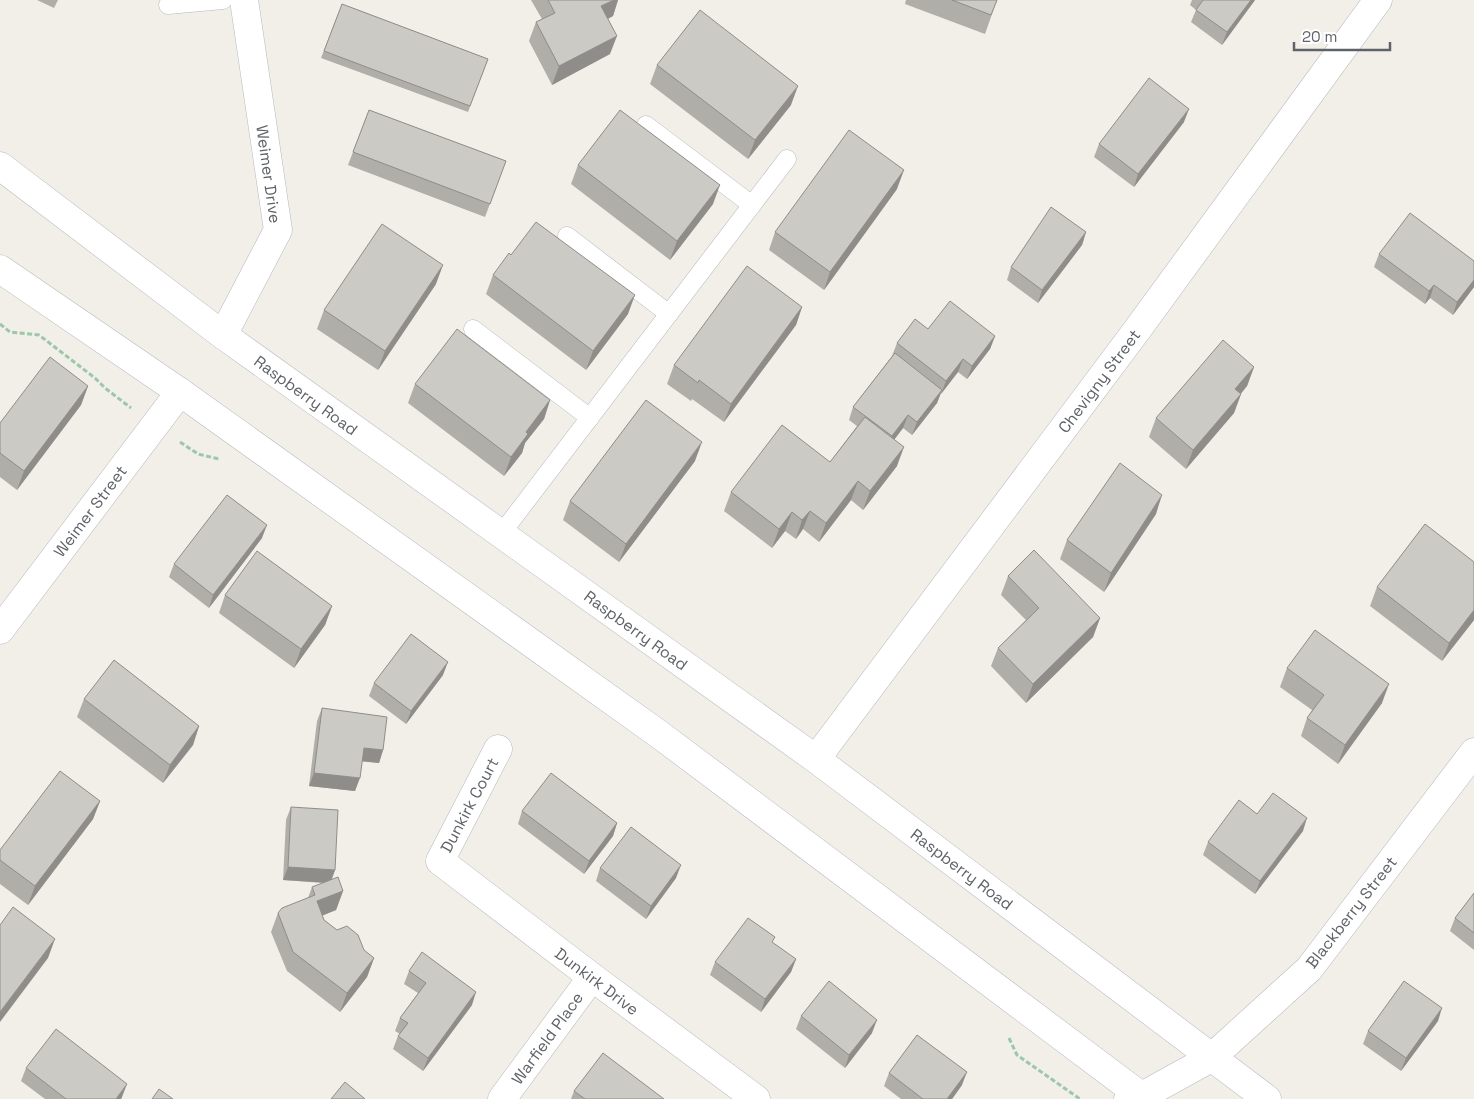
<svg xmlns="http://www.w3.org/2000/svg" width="1474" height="1099" font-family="'Space Grotesk',sans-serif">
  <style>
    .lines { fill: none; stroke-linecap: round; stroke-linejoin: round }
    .lane-casing { stroke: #b5b8bc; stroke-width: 19 }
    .street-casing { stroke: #b5b8bc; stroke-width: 29 }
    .secondary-casing { stroke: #b6babf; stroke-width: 29 }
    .path { stroke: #9cc7a9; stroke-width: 3; stroke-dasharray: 5 2.5; stroke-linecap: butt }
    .lane { stroke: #fff; stroke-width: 18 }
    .street { stroke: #fff; stroke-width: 28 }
    .secondary { stroke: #fff; stroke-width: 28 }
    .wall { fill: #afaea9 }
    .shaded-wall { fill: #8f8d8a }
    .building { fill: #cccac5; stroke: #8f8d8a }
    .labels { text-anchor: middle; stroke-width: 4.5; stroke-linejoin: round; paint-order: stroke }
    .street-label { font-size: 16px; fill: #5f6368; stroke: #fff }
  </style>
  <rect width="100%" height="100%" fill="#f1efe8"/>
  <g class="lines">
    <!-- lane casing -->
    <g class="lane-casing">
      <g id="lane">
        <polyline points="168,5 223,0"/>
        <polyline points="646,125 752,205"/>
        <polyline points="567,236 669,314"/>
        <polyline points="473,329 590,418"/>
        <polyline points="501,534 787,159"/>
      </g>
    </g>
    <!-- street casing -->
    <g class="street-casing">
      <g id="street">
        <polyline points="223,335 278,230 244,0"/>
        <polyline points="0,630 180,392"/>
        <polyline points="498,749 440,861 592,977 756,1099"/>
        <polyline points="816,759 1137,330 1378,0"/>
        <polyline points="502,1099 592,977"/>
        <polyline points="1128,1099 1142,1096 1211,1058 1309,969 1474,752"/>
      </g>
    </g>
    <!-- secondary casing -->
    <g class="secondary-casing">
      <g id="secondary">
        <polyline points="0,166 223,335 816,759 1267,1099"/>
        <polyline points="0,269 180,392 660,735 1145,1099"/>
      </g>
    </g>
    <!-- path -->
    <g class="path">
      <polyline points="0,324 10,332 39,335 95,378 105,388 131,408"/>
      <polyline points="180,442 198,454 219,459"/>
      <polyline points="1009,1038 1017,1055 1080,1099"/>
    </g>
    <!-- lane -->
    <use href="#lane" class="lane"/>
    <!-- street -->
    <use href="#street" class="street"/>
    <!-- secondary -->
    <use href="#secondary" class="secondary"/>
  </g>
  <!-- wall -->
  <g class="wall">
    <polygon points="37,0 58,0 54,8"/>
    <polygon points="531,0 618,0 613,16 608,19 610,54 552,85 529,41 536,22 542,19"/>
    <polygon points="906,0 997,0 985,34 905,4"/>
    <polygon points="1192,0 1255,0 1222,45 1191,22 1196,10 1190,5"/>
    <polygon points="342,4 488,59 468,112 321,58"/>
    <polygon points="657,65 791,105 748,159 650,84"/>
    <polygon points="369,110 506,161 485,217 348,165"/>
    <polygon points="1184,122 1134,187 1094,157 1099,144"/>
    <polygon points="578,165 713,204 670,260 571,184"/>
    <polygon points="897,189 824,290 769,250 775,232"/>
    <polygon points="1086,232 1082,245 1038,303 1007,280 1011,267"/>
    <polygon points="1379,254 1474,261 1474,287 1453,315 1430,298 1425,304 1374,267"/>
    <polygon points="511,255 628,314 586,370 486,294 493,275"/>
    <polygon points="436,284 378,370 317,329 324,310"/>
    <polygon points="802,307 796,325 724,422 692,399 691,401 667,384 674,365"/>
    <polygon points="928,329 995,336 990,349 967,379 958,372 941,394 941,393 937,403 912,435 903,428 894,440 897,466 863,510 851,500 819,542 803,529 796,539 785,531 772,548 724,511 731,492 830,462 857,426 849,420 853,407 892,356 897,343"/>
    <polygon points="1254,367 1247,386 1241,394 1234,413 1186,469 1149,437 1156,418"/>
    <polygon points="415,384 550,400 544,419 525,443 522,453 504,476 408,403"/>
    <polygon points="88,386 81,405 17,490 0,477 0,423"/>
    <polygon points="695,461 619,562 563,520 570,501"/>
    <polygon points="1156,514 1104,592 1060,559 1067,540"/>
    <polygon points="262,538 209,608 169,577 174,564"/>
    <polygon points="1008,576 1100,618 1093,637 1026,703 991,666 998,648 1026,620 1001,595"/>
    <polygon points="1377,587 1474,620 1442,661 1370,606"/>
    <polygon points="225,595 332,606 325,625 294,668 219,613"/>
    <polygon points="1287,668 1382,703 1338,764 1301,736 1307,718 1312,710 1280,687"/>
    <polygon points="443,675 406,724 369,696 374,683"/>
    <polygon points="84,699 199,726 193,745 163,783 77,717"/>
    <polygon points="322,708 383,750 379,763 362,761 355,791 309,786 317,721"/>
    <polygon points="100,801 93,819 28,905 0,884 0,850"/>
    <polygon points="291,807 335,870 332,879 343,891 336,910 322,916 324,920 374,958 367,977 340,1012 287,971 271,932 278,913 308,898 312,887 324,883 283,880 286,820"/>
    <polygon points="522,811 617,823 613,836 584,874 518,824"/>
    <polygon points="1303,831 1255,894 1203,855 1208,842"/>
    <polygon points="600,868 676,878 646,919 596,881"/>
    <polygon points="1474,893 1474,950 1450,931 1455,918"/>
    <polygon points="796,959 791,972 761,1012 710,975 715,962"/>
    <polygon points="409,971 472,1005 423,1071 393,1049 398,1036 400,1034 395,1031 400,1018 418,993 404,984"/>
    <polygon points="801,1016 872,1033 845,1068 796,1029"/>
    <polygon points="1438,1021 1401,1071 1363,1044 1368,1031"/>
    <polygon points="26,1068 122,1097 121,1099 45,1099 21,1081"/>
    <polygon points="889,1073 962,1085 952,1099 901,1099 884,1086"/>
    <polygon points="574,1091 664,1099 571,1099"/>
  </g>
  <!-- shaded-wall -->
  <g class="shaded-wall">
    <polygon points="614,0 618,0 613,16 595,25 601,6"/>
    <polygon points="1251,0 1255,0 1222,45 1227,32"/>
    <polygon points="617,36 610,54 552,85 559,66"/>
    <polygon points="798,86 791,105 748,159 755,140"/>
    <polygon points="1189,109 1184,122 1134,187 1138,174"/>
    <polygon points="904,170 897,189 824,290 830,272"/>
    <polygon points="720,185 713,204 670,260 677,241"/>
    <polygon points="1086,232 1082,245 1038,303 1042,290"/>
    <polygon points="443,265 436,284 378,370 385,351"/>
    <polygon points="1474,280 1474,287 1453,315 1457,302"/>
    <polygon points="1434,285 1430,298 1425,304 1429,291"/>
    <polygon points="635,295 628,314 586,370 593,351"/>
    <polygon points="802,307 796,325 724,422 731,404"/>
    <polygon points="995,336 990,349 967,379 972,366"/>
    <polygon points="963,359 958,372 941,394 946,381"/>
    <polygon points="1254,367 1247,386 1228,408 1235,389"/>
    <polygon points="88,386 81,405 17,490 24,471"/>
    <polygon points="942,390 937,403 912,435 917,422"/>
    <polygon points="1241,394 1234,413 1186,469 1193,450"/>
    <polygon points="550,400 544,419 525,443 522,453 504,476 511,457 526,432"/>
    <polygon points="908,415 903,428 887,449 892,436"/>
    <polygon points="702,442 695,461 619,562 626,544"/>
    <polygon points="904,447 897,466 863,510 870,491"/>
    <polygon points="858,481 851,500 819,542 826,523"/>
    <polygon points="1162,495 1156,514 1104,592 1111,573"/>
    <polygon points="810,511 803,529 796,539 802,520"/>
    <polygon points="792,512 785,531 772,548 779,529"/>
    <polygon points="267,525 262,538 209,608 213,595"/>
    <polygon points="332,606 325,625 294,668 301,649"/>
    <polygon points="1474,610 1474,620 1442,661 1449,643"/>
    <polygon points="1100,618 1093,637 1026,703 1033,684"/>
    <polygon points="448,662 443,675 406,724 411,711"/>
    <polygon points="1389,684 1382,703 1338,764 1345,745"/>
    <polygon points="199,726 193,745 163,783 170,765"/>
    <polygon points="364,748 383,750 379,763 359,761"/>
    <polygon points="314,773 360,778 355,791 309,786"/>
    <polygon points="100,801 93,819 28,905 35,886"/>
    <polygon points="1307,818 1303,831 1255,894 1260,881"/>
    <polygon points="617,823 613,836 584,874 589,861"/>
    <polygon points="681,865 676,878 646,919 651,906"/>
    <polygon points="288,867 335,870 330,883 283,880"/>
    <polygon points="343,891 336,910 310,920 317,901"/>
    <polygon points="55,939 48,958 0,1022 0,1012"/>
    <polygon points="374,958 367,977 340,1012 347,993"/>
    <polygon points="796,959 791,972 761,1012 765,999"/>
    <polygon points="476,992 472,1005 423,1071 428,1058"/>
    <polygon points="1442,1008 1438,1021 1401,1071 1406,1058"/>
    <polygon points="877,1020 872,1033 845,1068 849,1055"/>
    <polygon points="967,1072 962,1085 952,1099 947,1099"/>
    <polygon points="127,1084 122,1097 121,1099 116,1099"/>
  </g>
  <!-- building -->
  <g class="building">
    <polygon points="548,0 614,0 601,6 617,36 559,66 536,22 555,13"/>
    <polygon points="952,0 997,0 991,15"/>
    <polygon points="1203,0 1251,0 1227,32 1196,10"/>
    <polygon points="342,4 488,59 470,106 324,51"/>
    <polygon points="700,10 798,86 755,140 657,65"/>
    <polygon points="1149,78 1189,109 1138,174 1099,144"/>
    <polygon points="369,110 506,161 490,204 353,152"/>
    <polygon points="620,110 720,185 677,241 578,165"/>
    <polygon points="849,130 904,170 830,272 775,232"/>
    <polygon points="1051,207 1086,232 1042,290 1011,267"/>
    <polygon points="1410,213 1474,261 1474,280 1457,302 1434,285 1429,291 1379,254"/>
    <polygon points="536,222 635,295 593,351 493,275 509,253 511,255"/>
    <polygon points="382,224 443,265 385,351 324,310"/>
    <polygon points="747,266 802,307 731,404 699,380 698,383 674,365"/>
    <polygon points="950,301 995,336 972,366 963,359 946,381 897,343 915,319 928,329"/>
    <polygon points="457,329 550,400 526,432 528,434 511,457 415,384"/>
    <polygon points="1223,340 1254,367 1235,389 1241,394 1193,450 1156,418"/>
    <polygon points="895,353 942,390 917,422 908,415 892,436 853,407"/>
    <polygon points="50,357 88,386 24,471 0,453 0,423"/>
    <polygon points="646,400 702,442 626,544 570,501"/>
    <polygon points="865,417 904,447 870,491 858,481 826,523 810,511 802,520 792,512 779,529 731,492 782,425 830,462"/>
    <polygon points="1120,463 1162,495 1111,573 1067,540"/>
    <polygon points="227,495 267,525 213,595 174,564"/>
    <polygon points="1425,524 1474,562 1474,610 1449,643 1377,587"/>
    <polygon points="1034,550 1100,618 1033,684 998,648 1039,608 1008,576"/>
    <polygon points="257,551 332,606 301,649 225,595"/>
    <polygon points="1315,630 1389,684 1345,745 1307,718 1324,695 1287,668"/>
    <polygon points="411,634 448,662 411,711 374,683"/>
    <polygon points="114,660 199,726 170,765 84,699"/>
    <polygon points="322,708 387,717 383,750 364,748 360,778 314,773"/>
    <polygon points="60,771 100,801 35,886 0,860 0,850"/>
    <polygon points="551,773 617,823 589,861 522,811"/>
    <polygon points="1273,793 1307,818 1260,881 1208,842 1239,800 1257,814"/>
    <polygon points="291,807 338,810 335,870 288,867"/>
    <polygon points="631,827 681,865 651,906 600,868"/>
    <polygon points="338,877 343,891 317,901 324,920 337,930 347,926 358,935 364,950 374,958 347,993 293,952 278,913 282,908 315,895 312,887"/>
    <polygon points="1474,893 1474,933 1455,918"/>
    <polygon points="13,907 55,939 0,1012 0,925"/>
    <polygon points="748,918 775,937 772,942 796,959 765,999 715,962"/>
    <polygon points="422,952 476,992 428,1058 398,1036 408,1023 400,1018 426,983 409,971"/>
    <polygon points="829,981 877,1020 849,1055 801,1016"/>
    <polygon points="1404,981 1442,1008 1406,1058 1368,1031"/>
    <polygon points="56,1029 127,1084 116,1099 66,1099 26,1068"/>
    <polygon points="917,1035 967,1072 947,1099 923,1099 889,1073"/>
    <polygon points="603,1053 664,1099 585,1099 574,1091"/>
    <polygon points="345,1082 365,1099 331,1099"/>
    <polygon points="159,1089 173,1099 152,1099"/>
  </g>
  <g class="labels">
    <!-- street labels -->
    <g class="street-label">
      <text transform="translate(269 174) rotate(82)" y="6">Weimer Drive</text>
      <text transform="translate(1099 381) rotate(-53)" y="6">Chevigny Street</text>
      <text transform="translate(306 395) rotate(36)" y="6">Raspberry Road</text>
      <text transform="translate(90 511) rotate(-53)" y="6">Weimer Street</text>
      <text transform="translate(636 630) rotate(36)" y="6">Raspberry Road</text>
      <text transform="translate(469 805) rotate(-62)" y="6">Dunkirk Court</text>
      <text transform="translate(962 869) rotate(37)" y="6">Raspberry Road</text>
      <text transform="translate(1351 912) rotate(-52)" y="6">Blackberry Street</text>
      <text transform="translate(597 981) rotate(37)" y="6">Dunkirk Drive</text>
      <text transform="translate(547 1038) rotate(-54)" y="6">Warfield Place</text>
    </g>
  </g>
  <!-- scale -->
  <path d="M1294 42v8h96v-8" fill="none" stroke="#5f6368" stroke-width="2.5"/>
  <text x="1302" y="42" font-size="15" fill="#5f6368" stroke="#ffffff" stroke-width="4" paint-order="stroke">20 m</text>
</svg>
